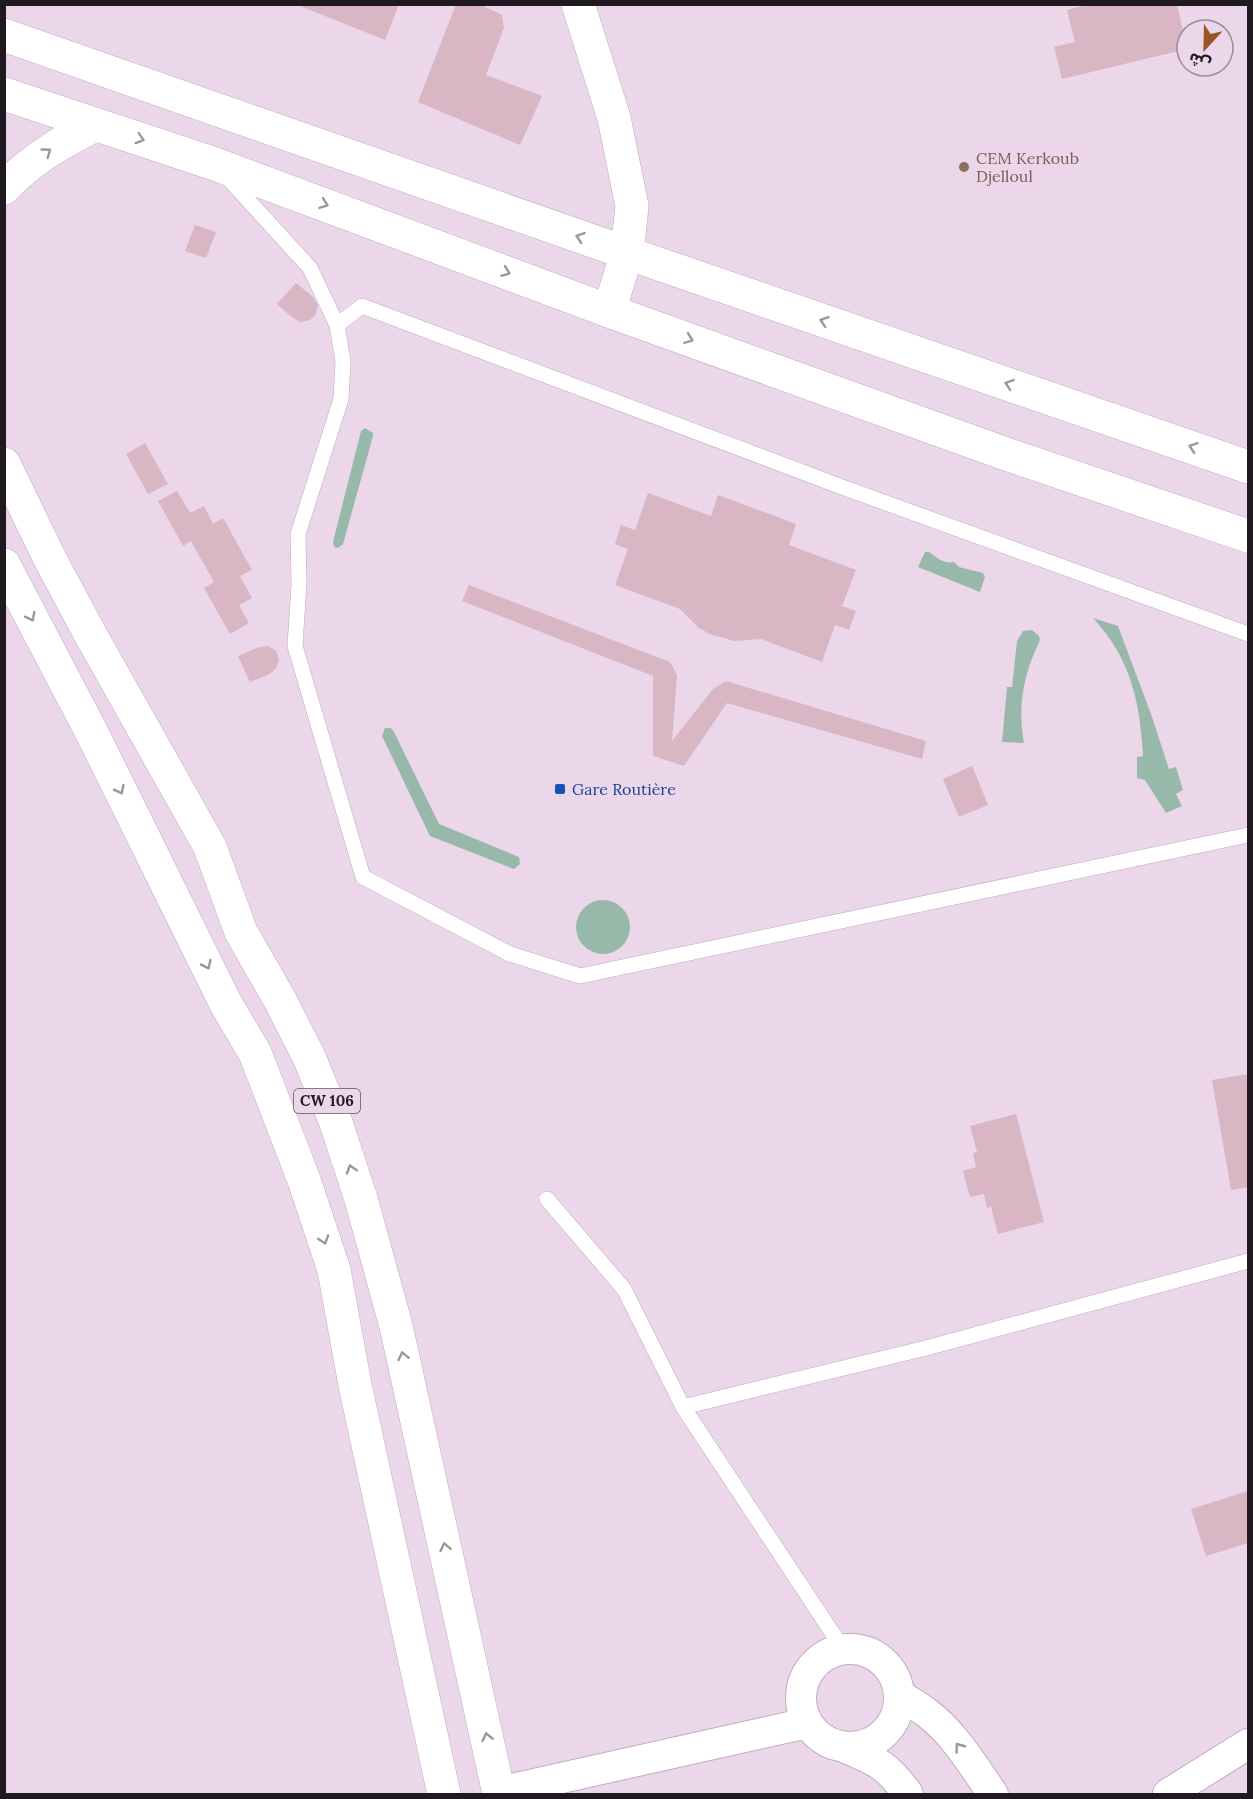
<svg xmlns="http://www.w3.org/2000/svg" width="1253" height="1799" font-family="Lora,'Noto Sans Arabic',serif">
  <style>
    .green { fill: #98b9a9 }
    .building { fill: #d8b6c3 }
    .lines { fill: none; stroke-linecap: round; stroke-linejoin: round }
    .service-casing { stroke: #bfacbd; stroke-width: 16 }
    .minor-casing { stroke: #bfacbd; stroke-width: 32 }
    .tertiary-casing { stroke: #bfacbd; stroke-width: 34 }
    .trunk-casing { stroke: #bfacbd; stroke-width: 34 }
    .service { stroke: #fff; stroke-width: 15 }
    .minor { stroke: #fff; stroke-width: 30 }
    .tertiary { stroke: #fff; stroke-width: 33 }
    .trunk { stroke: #fff; stroke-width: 33 }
    .oneway { stroke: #9b989a }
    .education-dot { fill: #8d6e63; stroke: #ebd7e9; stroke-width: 2 }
    .transit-dot { fill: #1a4fb4; stroke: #ebd7e9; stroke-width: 2 }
    .labels { text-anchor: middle; stroke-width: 6; stroke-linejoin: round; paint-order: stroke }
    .shield { fill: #ebd7e9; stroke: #5d525c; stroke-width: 1.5 }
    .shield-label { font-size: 15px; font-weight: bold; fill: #20191f }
    .education-label { font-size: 16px; fill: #785e54; stroke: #ebd7e9; text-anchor: start }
    .transit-label { font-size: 16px; fill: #164399; stroke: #ebd7e9; text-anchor: start }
  </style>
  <rect width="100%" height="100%" fill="#ebd7e9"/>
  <!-- green -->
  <g class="green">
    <polygon points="365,428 373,433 373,436 343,544 338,548 334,547 333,542 361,431"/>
    <path d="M925,552h4c9,6 14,12 25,10l5,5 24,6 2,4 -5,15 -62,-25z"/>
    <path d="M1093,618l25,8 33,88 18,55 7,-2 7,23 -7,4 6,12 -16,7 -21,-33 -8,-2v-21l6,-1c-3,-54 -12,-97 -50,-138z"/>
    <path d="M1032,630l7,6 1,4c-16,33 -23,66 -16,103l-22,-1 5,-55h5l5,-46 6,-10z"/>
    <polygon points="385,728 391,728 394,732 439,824 519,857 520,864 514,869 430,836 382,736"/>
    <circle cx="603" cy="927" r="27"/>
  </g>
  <!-- building -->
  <g class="building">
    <polygon points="295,4 399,4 385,40"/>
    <polygon points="456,4 479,4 502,15 504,28 486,75 542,96 520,145 418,102"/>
    <polygon points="1090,4 1177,4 1187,49 1062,79 1054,47 1075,42 1067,10"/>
    <polygon points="195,225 216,232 206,258 185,251"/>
    <polygon points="296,283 313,297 318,305 316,314 310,320 301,322 293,318 277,304"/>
    <polygon points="145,443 168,484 148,494 126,454"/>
    <polygon points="177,491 190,513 204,506 213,524 223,518 252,570 240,576 252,598 239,605 249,623 230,634 204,588 214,582 191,541 183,546 158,501"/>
    <polygon points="648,493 711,516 718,495 796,524 789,545 856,570 842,606 856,611 849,630 835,625 822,662 761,639 734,641 710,634 699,628 680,609 615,585 628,549 615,544 621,525 635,530"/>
    <polygon points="469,585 670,662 677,675 672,741 713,689 726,681 926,741 922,759 727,703 684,766 653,756 653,676 462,601"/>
    <polygon points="268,646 276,651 279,660 276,668 270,674 250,682 238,656 259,647"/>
    <polygon points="972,766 988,805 959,817 943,779"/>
    <polygon points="1248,1074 1248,1187 1231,1190 1212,1080"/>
    <polygon points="1016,1114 1044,1222 998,1234 991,1207 987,1208 984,1194 970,1197 963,1171 976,1167 973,1153 977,1152 970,1126"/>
    <polygon points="1248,1491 1248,1543 1206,1556 1191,1509"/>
  </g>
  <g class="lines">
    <!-- service casing -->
    <g class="service-casing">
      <g id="service">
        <polyline points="227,177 310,268 337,325 343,361 341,399 298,534 299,584 295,646 363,877 510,954 580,976 1248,835"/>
        <polyline points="337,325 362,306 842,487 1248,634"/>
        <polyline points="547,1199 624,1289 683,1407 843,1649"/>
        <polyline points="683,1407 926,1348 1248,1261"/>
      </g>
    </g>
    <!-- minor casing -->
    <g class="minor-casing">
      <g id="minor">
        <circle cx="850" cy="1698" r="49"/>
        <path d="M899,1694c9,7 19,12 28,19 28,21 46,53 66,81"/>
        <path d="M846,1748c32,14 41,17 62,46"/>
        <polyline points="499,1792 807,1723"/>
        <polyline points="1168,1794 1248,1744"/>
      </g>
    </g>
    <!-- tertiary casing -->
    <g class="tertiary-casing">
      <g id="tertiary">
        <polyline points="578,4 614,118 632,206 627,253 609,311"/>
        <polyline points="4,35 627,253 1248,467"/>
        <polyline points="4,94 215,164 609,311 1006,454 1248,536"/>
      </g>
    </g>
    <!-- trunk casing -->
    <g class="trunk-casing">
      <g id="trunk">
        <path d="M4,188c28,-29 56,-45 91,-63"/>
        <polyline points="4,464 50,559 89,632 210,847 241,932 280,1000 309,1057 336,1123 361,1199 396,1326 499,1794"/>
        <polyline points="4,565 92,733 226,1004 255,1053 304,1180 334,1270 355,1385 444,1794"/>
      </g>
    </g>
    <!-- service -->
    <use href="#service" class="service"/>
    <!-- minor -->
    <use href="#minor" class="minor"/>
    <!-- tertiary -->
    <use href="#tertiary" class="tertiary"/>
    <!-- trunk -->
    <use href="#trunk" class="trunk"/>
  </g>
  <!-- one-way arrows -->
  <defs><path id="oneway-chevron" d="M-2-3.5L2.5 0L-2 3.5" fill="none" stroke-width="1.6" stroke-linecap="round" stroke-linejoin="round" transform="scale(1.5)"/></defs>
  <g class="oneway">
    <use href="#oneway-chevron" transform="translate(140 139) rotate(18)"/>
    <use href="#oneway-chevron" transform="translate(47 152) rotate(-36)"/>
    <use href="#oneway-chevron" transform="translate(324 204) rotate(20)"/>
    <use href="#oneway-chevron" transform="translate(580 237) rotate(-161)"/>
    <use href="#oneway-chevron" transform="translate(506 272) rotate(20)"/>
    <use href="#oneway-chevron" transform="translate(824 321) rotate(-161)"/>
    <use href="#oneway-chevron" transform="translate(689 339) rotate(20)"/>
    <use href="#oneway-chevron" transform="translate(1009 384) rotate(-161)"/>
    <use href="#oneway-chevron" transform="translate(1193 447) rotate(-161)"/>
    <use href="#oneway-chevron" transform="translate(31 617) rotate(63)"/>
    <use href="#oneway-chevron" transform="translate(120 790) rotate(64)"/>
    <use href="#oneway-chevron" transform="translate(207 965) rotate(64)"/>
    <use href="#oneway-chevron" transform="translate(351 1169) rotate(-108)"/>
    <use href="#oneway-chevron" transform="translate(324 1240) rotate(72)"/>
    <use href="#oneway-chevron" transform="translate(403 1356) rotate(-102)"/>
    <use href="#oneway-chevron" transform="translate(445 1547) rotate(-102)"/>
    <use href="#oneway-chevron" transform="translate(487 1737) rotate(-102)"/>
    <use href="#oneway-chevron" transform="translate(959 1747) rotate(-127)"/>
  </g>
  <!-- markers -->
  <circle class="education-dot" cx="964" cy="167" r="6"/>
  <rect class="transit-dot" x="554" y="783" width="12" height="12" rx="3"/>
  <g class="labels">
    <!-- shield labels -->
    <rect class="shield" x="294" y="1089" width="66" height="24" rx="4.5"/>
    <g class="shield-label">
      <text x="327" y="1106">CW 106</text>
    </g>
    <!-- education labels -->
    <g class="education-label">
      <text x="976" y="164">CEM Kerkoub<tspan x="976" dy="18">Djelloul</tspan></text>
    </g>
    <!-- transit labels -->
    <g class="transit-label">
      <text x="572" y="795">Gare Routière</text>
    </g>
  </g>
  <!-- border -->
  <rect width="1253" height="1799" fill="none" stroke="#20191f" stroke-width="12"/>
  <!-- north arrow -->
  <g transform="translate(1205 48) rotate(202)"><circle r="28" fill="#ebd7e9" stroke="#9a8b98" stroke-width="1.5"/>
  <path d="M0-4.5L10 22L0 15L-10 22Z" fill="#995526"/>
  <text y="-9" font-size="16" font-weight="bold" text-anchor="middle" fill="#20191f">ش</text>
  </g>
</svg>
